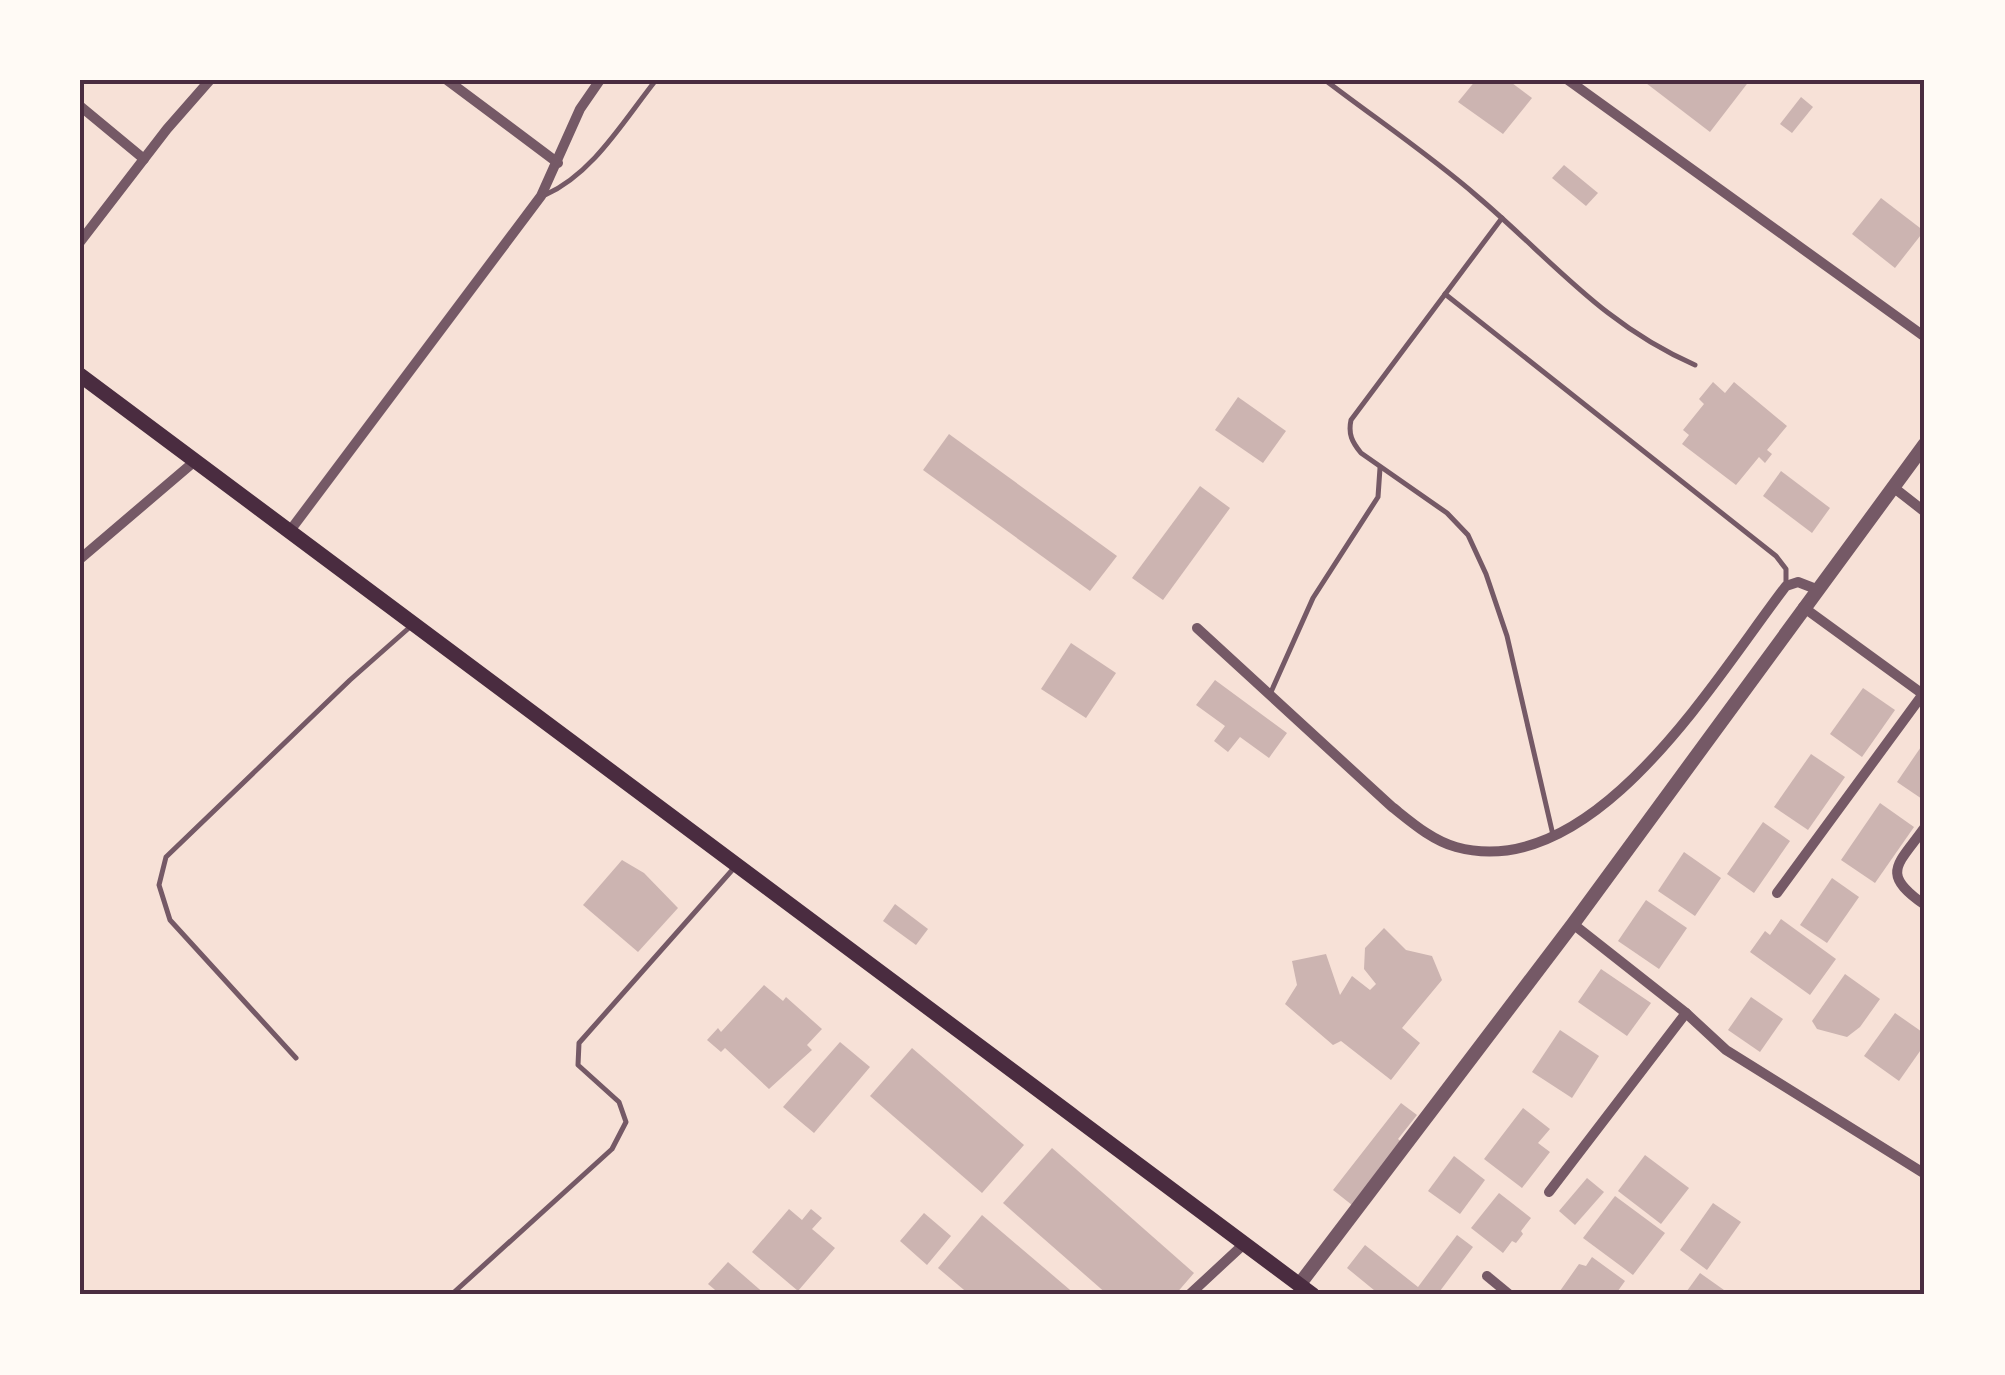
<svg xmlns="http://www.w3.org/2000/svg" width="2005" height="1375" font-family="'PT Sans',sans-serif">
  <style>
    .building { fill: #ccb4b1 }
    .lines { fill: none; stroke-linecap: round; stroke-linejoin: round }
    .service { stroke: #755966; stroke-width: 5 }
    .minor { stroke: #755966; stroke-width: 10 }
    .tertiary { stroke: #755966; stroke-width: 14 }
    .secondary { stroke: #4a2c40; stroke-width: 15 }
    .neatline { fill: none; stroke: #4a2c40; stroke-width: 4 }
  </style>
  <rect width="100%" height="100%" fill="#f7e1d7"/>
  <!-- building -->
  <g class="building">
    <polygon points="1476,80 1508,80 1532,98 1503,134 1458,102"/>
    <polygon points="1642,80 1750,80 1710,132"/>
    <polygon points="1801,97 1813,107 1792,133 1780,124"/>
    <polygon points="1564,165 1598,193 1586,206 1552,178"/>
    <polygon points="1881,198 1924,231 1895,268 1852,234"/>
    <polygon points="1713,382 1725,393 1734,382 1787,426 1767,450 1772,454 1765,463 1759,457 1736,485 1682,444 1689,435 1683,430 1704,404 1699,399"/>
    <polygon points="1238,397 1286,431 1263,463 1215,430"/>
    <polygon points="949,434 1117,556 1090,591 923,470"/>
    <polygon points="1781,471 1830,508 1812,533 1763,496"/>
    <polygon points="1200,486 1230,508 1163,600 1132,578"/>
    <polygon points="1071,643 1116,673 1086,718 1041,689"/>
    <polygon points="1215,680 1287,733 1269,758 1240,737 1228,752 1214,741 1225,726 1196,705"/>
    <polygon points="1863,688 1895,710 1862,757 1830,734"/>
    <polygon points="1925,741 1925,801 1897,782"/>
    <polygon points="1811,754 1845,777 1808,830 1774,807"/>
    <polygon points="1880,803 1914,827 1875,883 1841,860"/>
    <polygon points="1763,822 1790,841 1754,893 1727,874"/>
    <polygon points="1684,852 1721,878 1695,916 1658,891"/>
    <polygon points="622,860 644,873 678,908 638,952 583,905"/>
    <polygon points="1832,878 1859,897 1827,943 1800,925"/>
    <polygon points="1646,900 1687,928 1659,969 1618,941"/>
    <polygon points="895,904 928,929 916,945 883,921"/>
    <polygon points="1781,919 1836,959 1810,995 1750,952 1765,931 1770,935"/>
    <polygon points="1384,928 1406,950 1432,956 1442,980 1402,1028 1420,1043 1391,1080 1341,1041 1333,1045 1285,1004 1297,985 1292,961 1326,954 1340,995 1352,976 1370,990 1376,984 1364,969 1365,948"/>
    <polygon points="1601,969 1651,1003 1627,1036 1578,1002"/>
    <polygon points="1845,974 1880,999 1860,1027 1847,1037 1817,1029 1812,1021"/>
    <polygon points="764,985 783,1001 786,997 822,1029 807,1045 812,1050 769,1089 725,1048 721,1052 707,1040 718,1028 721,1032"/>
    <polygon points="1751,997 1783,1019 1760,1052 1728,1030"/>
    <polygon points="1895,1013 1925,1034 1925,1044 1899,1081 1864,1056"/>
    <polygon points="1560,1030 1599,1056 1572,1098 1532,1072"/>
    <polygon points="840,1042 870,1067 814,1133 783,1107"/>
    <polygon points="912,1048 1024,1145 982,1193 870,1096"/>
    <polygon points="1401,1103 1417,1115 1398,1139 1402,1142 1352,1205 1333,1190"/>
    <polygon points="1523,1108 1550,1129 1538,1143 1550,1152 1522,1188 1484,1159"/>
    <polygon points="1052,1148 1194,1273 1175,1295 1108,1295 1003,1203"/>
    <polygon points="1645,1155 1689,1188 1661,1224 1618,1191"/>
    <polygon points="1454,1156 1485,1180 1460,1214 1428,1191"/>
    <polygon points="1587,1178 1604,1192 1575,1225 1559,1211"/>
    <polygon points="1499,1193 1531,1218 1521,1231 1523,1234 1516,1243 1512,1241 1503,1253 1471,1228"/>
    <polygon points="1615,1196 1665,1233 1633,1275 1583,1238"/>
    <polygon points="1713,1203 1741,1222 1707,1270 1680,1250"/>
    <polygon points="789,1209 802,1220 811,1209 822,1218 812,1229 835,1248 798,1291 752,1252"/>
    <polygon points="924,1213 951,1236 927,1265 900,1241"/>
    <polygon points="982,1215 1076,1295 970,1295 938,1268"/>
    <polygon points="1457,1235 1473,1247 1437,1295 1380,1295 1347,1268 1365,1245 1418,1287"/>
    <polygon points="1592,1257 1625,1281 1615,1295 1566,1295 1560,1291 1579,1264 1586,1266"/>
    <polygon points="728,1262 766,1295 721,1295 708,1284"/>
    <polygon points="1700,1273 1731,1295 1684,1295"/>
  </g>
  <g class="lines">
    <!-- service -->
    <g class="service">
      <path d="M1325,80c51,39 105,75 153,117 74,63 125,128 217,168"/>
      <path d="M545,195c48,-21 79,-75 111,-115"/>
      <path d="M1502,218l-151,202c-3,14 1,22 10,33l86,60 21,22 18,39 21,62 46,199"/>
      <polyline points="1445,294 1776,556 1786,569 1786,583"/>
      <polyline points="1271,692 1313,598 1378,497 1380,468"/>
      <polyline points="296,1058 170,920 159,885 166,857 350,680 410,627"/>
      <polyline points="451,1295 612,1149 626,1122 619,1102 578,1065 579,1043 734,868"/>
    </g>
    <!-- minor -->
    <g class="minor">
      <polyline points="447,80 558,163"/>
      <polyline points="1568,80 1925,337"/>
      <polyline points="80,106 144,159"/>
      <polyline points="80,242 167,129 210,80"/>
      <polyline points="1893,487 1925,512"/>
      <polyline points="289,532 541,196 580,109 600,80"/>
      <polyline points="80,559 195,461"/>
      <polyline points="1803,607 1924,695"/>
      <path d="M1197,628l194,178c19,15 40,34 65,41 138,38 259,-169 330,-261l12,-4 18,7"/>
      <path d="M1925,827c-27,38 -46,46 0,78"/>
      <polyline points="1777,893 1923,694"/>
      <polyline points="1573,924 1686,1013 1726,1050 1925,1174"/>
      <polyline points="1549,1192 1686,1013"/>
      <polyline points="1487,1276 1510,1295"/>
      <polyline points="1189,1295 1244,1244"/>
    </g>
    <!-- tertiary -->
    <polyline class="tertiary" points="1299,1285 1573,924 1925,444"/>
    <!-- secondary -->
    <polyline class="secondary" points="80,375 1313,1295"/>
  </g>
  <!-- border -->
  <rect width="2005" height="1375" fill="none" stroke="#fffaf5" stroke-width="165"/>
  <rect x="82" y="82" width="1840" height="1210" class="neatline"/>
</svg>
